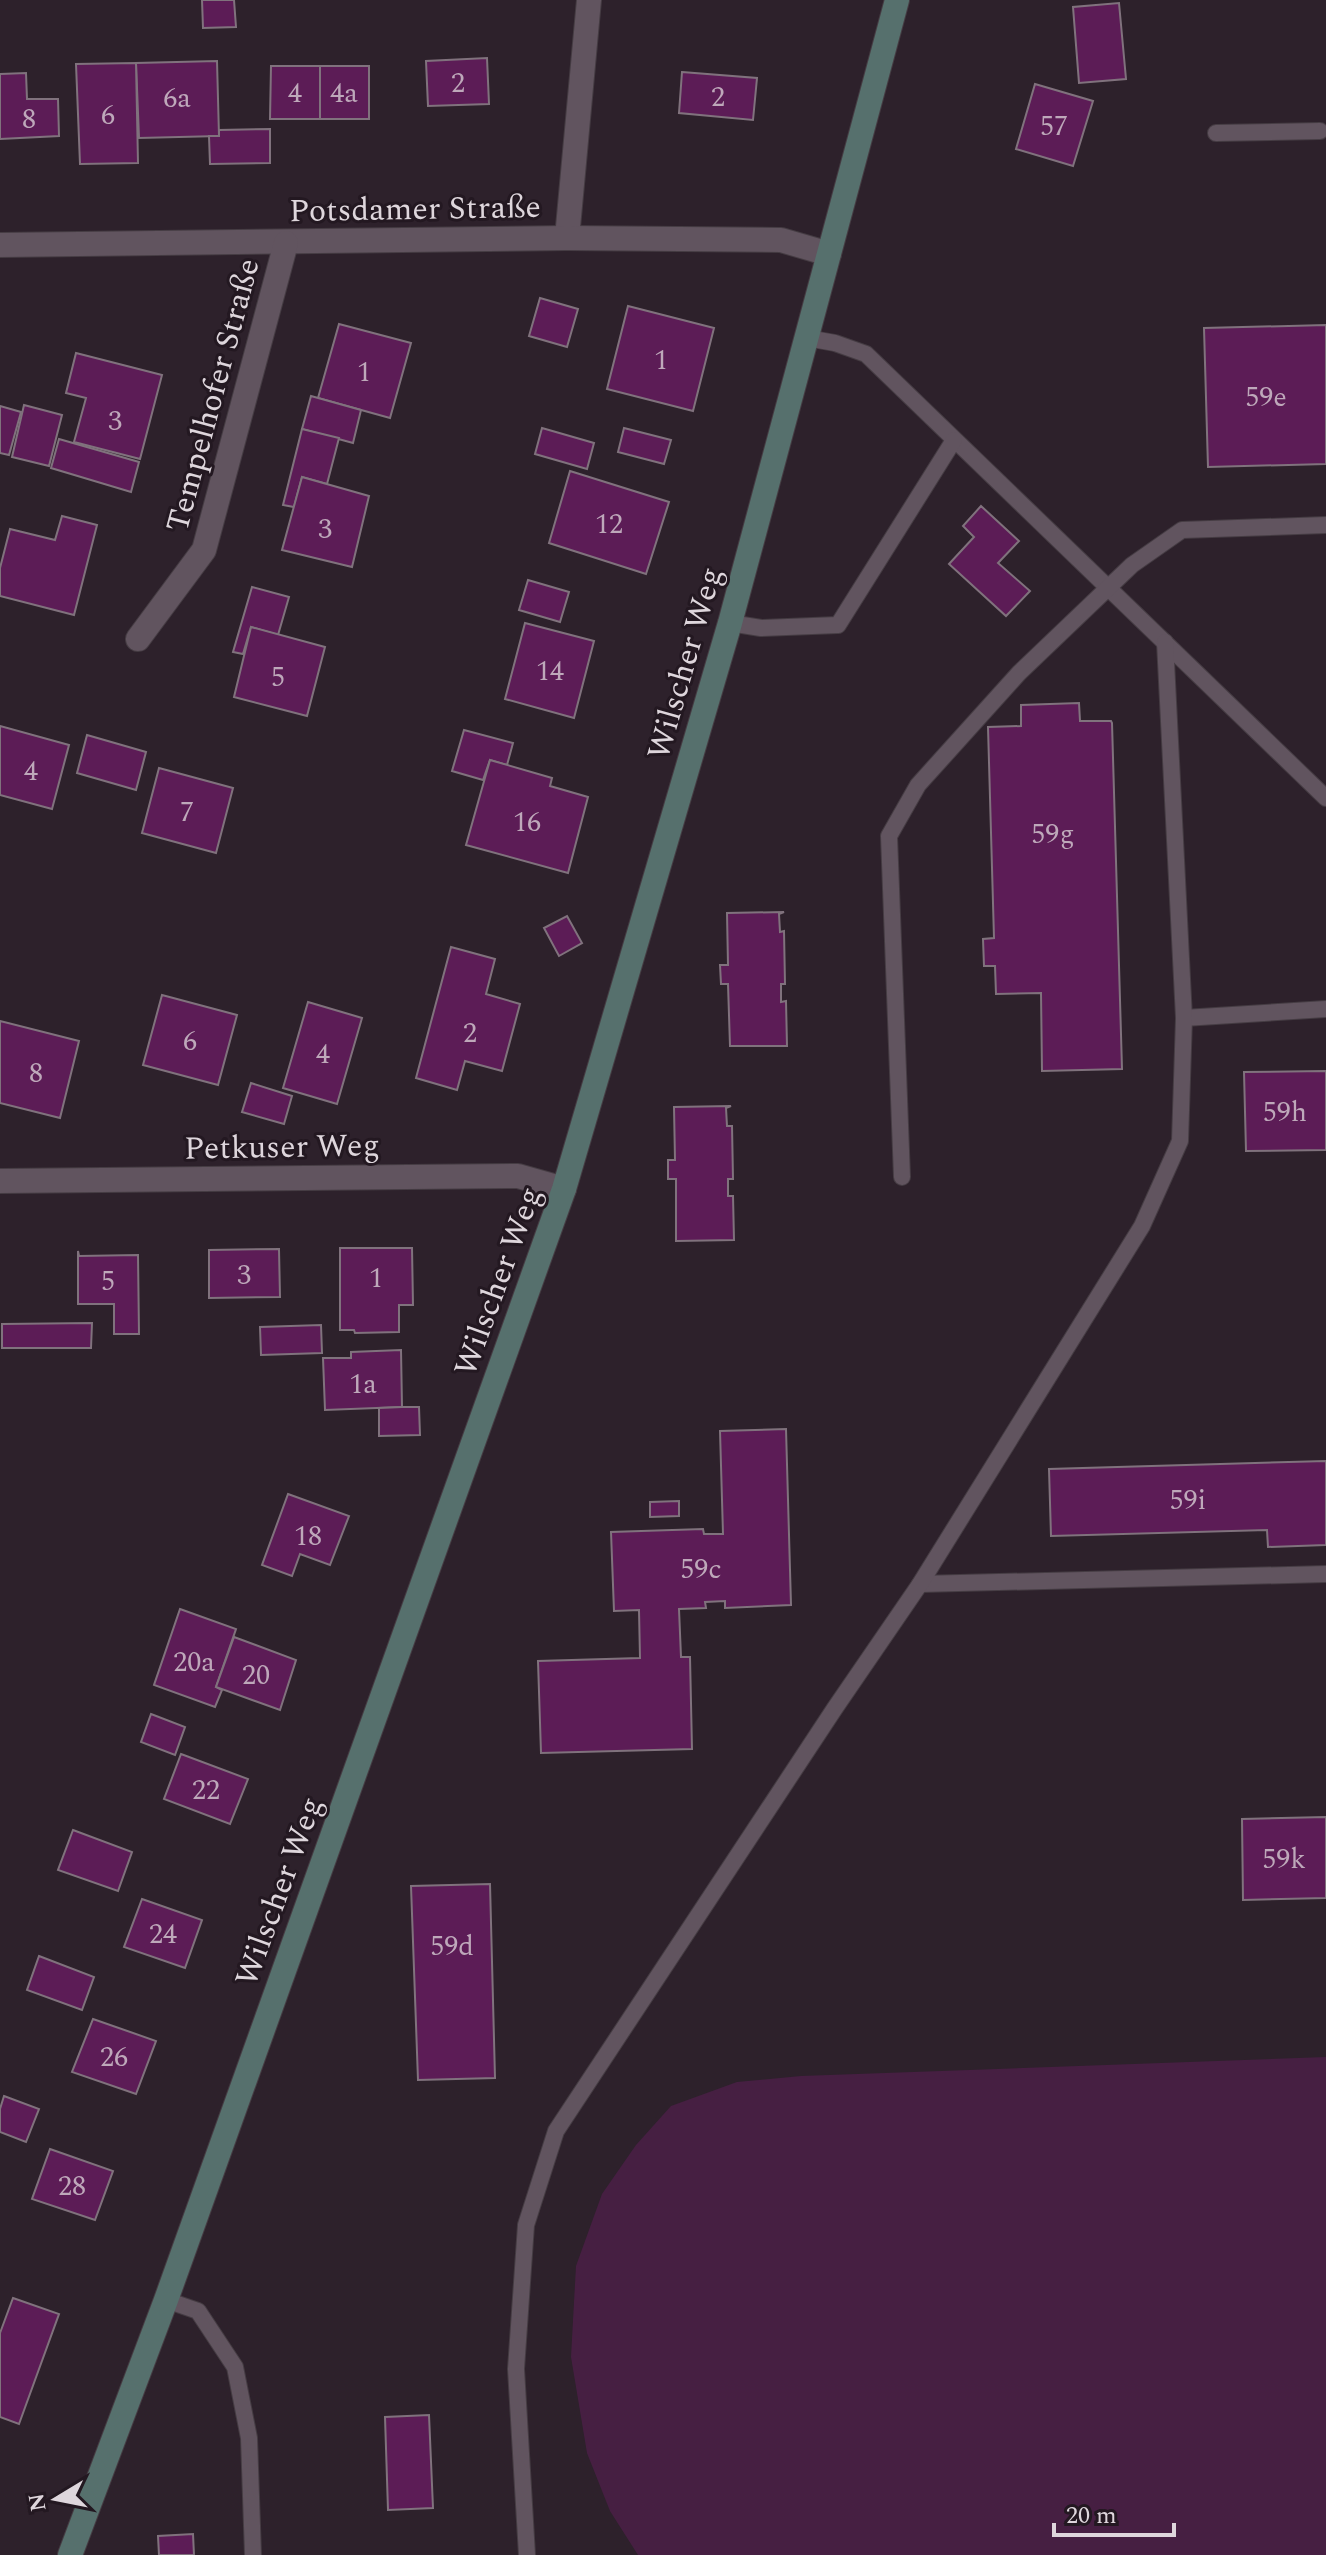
<svg xmlns="http://www.w3.org/2000/svg" width="1326" height="2555" font-family="Spectral,serif">
  <style>
    .green { fill: #461f42 }
    .building { fill: #5c1c56; stroke: #80727d; stroke-width: 2 }
    .lines { fill: none; stroke-linecap: round; stroke-linejoin: round }
    .lane-casing { stroke: #453c43; stroke-width: 18 }
    .street-casing { stroke: #453c43; stroke-width: 26 }
    .secondary-casing { stroke: #453c43; stroke-width: 26 }
    .lane { stroke: #61545f; stroke-width: 16 }
    .street { stroke: #61545f; stroke-width: 24 }
    .secondary { stroke: #56706d; stroke-width: 24 }
    .labels { text-anchor: middle; stroke-width: 6; stroke-linejoin: round; paint-order: stroke }
    .number-label { font-size: 28px; fill: #bea8ba }
    .street-label { font-size: 32px; fill: #ded6dc; stroke: #231821 }
  </style>
  <rect width="100%" height="100%" fill="#2d212b"/>
  <!-- green -->
  <polygon class="green" points="1326,2057 1326,2555 638,2555 610,2511 587,2453 571,2357 576,2266 602,2194 636,2145 671,2106 737,2082 801,2076"/>
  <!-- building -->
  <g class="building">
    <polygon points="202,0 234,0 236,27 203,28"/>
    <polygon points="1119,3 1126,79 1079,83 1073,7"/>
    <polygon points="487,58 489,104 428,106 426,61"/>
    <polygon points="217,61 219,136 139,138 136,63"/>
    <polygon points="136,63 138,163 80,164 76,64"/>
    <polygon points="271,66 320,66 320,119 270,119"/>
    <rect x="320" y="66" width="49" height="53"/>
    <polygon points="682,72 757,78 753,120 679,113"/>
    <polygon points="26,73 27,99 58,99 59,136 0,139 0,74"/>
    <polygon points="1035,84 1093,101 1073,166 1016,149"/>
    <polygon points="270,129 270,163 210,164 209,136 219,136 219,130"/>
    <polygon points="540,298 578,309 567,347 529,336"/>
    <polygon points="628,306 714,328 693,411 607,389"/>
    <polygon points="339,324 411,343 390,418 318,398"/>
    <polygon points="1326,325 1326,464 1208,467 1204,328"/>
    <polygon points="76,353 162,375 140,459 74,442 86,398 66,393"/>
    <polygon points="311,396 361,410 353,443 302,429"/>
    <polygon points="24,405 62,415 49,466 12,457"/>
    <polygon points="0,406 21,412 9,455 0,453"/>
    <polygon points="542,428 594,443 587,469 535,454"/>
    <polygon points="624,428 671,440 664,464 618,452"/>
    <polygon points="302,429 339,438 327,484 302,477 294,507 283,505"/>
    <polygon points="59,439 139,462 131,492 51,468"/>
    <polygon points="570,471 669,502 646,574 549,543"/>
    <polygon points="302,477 369,496 352,567 282,550"/>
    <polygon points="981,506 1019,541 998,563 1030,591 1006,616 949,564 974,537 963,526"/>
    <polygon points="62,516 97,525 74,615 0,596 0,568 10,529 55,540"/>
    <polygon points="528,580 569,592 560,622 519,610"/>
    <polygon points="252,587 289,597 278,635 251,627 243,654 233,652"/>
    <polygon points="525,623 594,641 574,718 505,699"/>
    <polygon points="251,627 325,647 307,716 234,697"/>
    <polygon points="1079,703 1080,721 1111,721 1112,723 1122,1069 1042,1071 1041,993 996,994 995,966 984,966 983,939 994,938 988,727 1021,726 1021,705"/>
    <polygon points="0,726 69,745 52,809 0,795"/>
    <polygon points="464,730 513,743 507,765 490,760 483,780 452,771"/>
    <polygon points="87,735 146,752 136,790 77,773"/>
    <polygon points="490,760 552,778 550,786 588,797 568,873 466,845"/>
    <polygon points="159,768 233,788 216,853 142,833"/>
    <polygon points="784,912 779,914 780,932 784,931 785,984 781,984 781,1002 786,1001 787,1046 730,1046 728,984 721,984 720,965 728,965 727,913"/>
    <polygon points="567,916 582,943 559,956 544,928"/>
    <polygon points="451,947 495,959 486,994 520,1004 502,1071 465,1061 457,1090 416,1078"/>
    <polygon points="162,995 237,1015 218,1085 143,1065"/>
    <polygon points="308,1002 362,1018 337,1104 283,1088"/>
    <polygon points="0,1021 79,1041 60,1118 0,1103"/>
    <polygon points="1326,1071 1326,1150 1246,1151 1244,1072"/>
    <polygon points="251,1083 292,1096 284,1124 242,1112"/>
    <polygon points="731,1106 726,1108 727,1126 732,1126 733,1179 728,1179 728,1196 733,1196 734,1240 676,1241 676,1179 668,1179 668,1160 675,1160 674,1107"/>
    <polygon points="340,1248 412,1248 413,1305 399,1305 399,1332 355,1333 354,1330 340,1330"/>
    <polygon points="279,1249 280,1297 209,1298 209,1250"/>
    <polygon points="78,1251 79,1256 138,1255 139,1334 114,1334 114,1304 78,1304"/>
    <polygon points="92,1323 91,1348 2,1348 2,1324"/>
    <polygon points="321,1325 322,1353 261,1355 260,1327"/>
    <polygon points="401,1350 402,1407 325,1410 323,1358 351,1358 351,1352"/>
    <polygon points="402,1407 419,1407 420,1435 379,1436 379,1408"/>
    <polygon points="786,1429 791,1605 725,1608 725,1601 705,1602 706,1608 679,1609 681,1657 690,1657 692,1749 541,1753 538,1661 640,1658 639,1610 614,1611 611,1532 703,1529 704,1534 723,1534 720,1431"/>
    <polygon points="1326,1461 1326,1545 1268,1547 1267,1530 1051,1536 1049,1469"/>
    <polygon points="288,1494 349,1516 330,1565 300,1554 292,1576 262,1565"/>
    <polygon points="679,1501 679,1516 650,1517 650,1502"/>
    <polygon points="180,1609 236,1629 216,1687 222,1690 215,1707 154,1685"/>
    <polygon points="234,1637 296,1660 280,1710 216,1687"/>
    <polygon points="151,1714 185,1727 175,1755 141,1742"/>
    <polygon points="181,1754 248,1779 230,1824 164,1799"/>
    <polygon points="1326,1817 1326,1898 1243,1900 1242,1819"/>
    <polygon points="73,1830 132,1852 118,1891 58,1870"/>
    <polygon points="490,1884 495,2078 418,2080 411,1886"/>
    <polygon points="142,1899 202,1920 185,1968 124,1947"/>
    <polygon points="39,1956 94,1977 82,2010 27,1990"/>
    <polygon points="93,2019 156,2041 136,2094 72,2072"/>
    <polygon points="4,2096 39,2109 26,2142 0,2132 0,2109"/>
    <polygon points="50,2149 113,2171 95,2220 32,2199"/>
    <polygon points="13,2298 59,2314 19,2424 0,2417 0,2333"/>
    <polygon points="429,2415 433,2508 388,2510 385,2417"/>
    <polygon points="193,2534 194,2555 159,2555 158,2536"/>
  </g>
  <g class="lines">
    <!-- lane casing -->
    <g class="lane-casing">
      <g id="lane">
        <polyline points="1216,133 1320,131"/>
        <polyline points="807,338 835,343 866,354 1326,798"/>
        <polyline points="730,623 761,628 838,625 954,440"/>
        <polyline points="1184,1018 1326,1009"/>
        <polyline points="902,1177 889,836 918,785 1019,673 1132,565 1182,530 1326,525"/>
        <polyline points="920,1584 1326,1574"/>
        <polyline points="166,2300 198,2311 235,2367 249,2438 253,2555"/>
        <polyline points="527,2555 516,2369 526,2225 556,2131 835,1708 920,1584 1142,1226 1180,1141 1184,1018 1165,642"/>
      </g>
    </g>
    <!-- street casing -->
    <g class="street-casing">
      <g id="street">
        <polyline points="567,238 589,0"/>
        <polyline points="0,245 567,238 781,240 829,254"/>
        <polyline points="138,639 204,550 286,243"/>
        <polyline points="0,1181 518,1176 564,1189"/>
      </g>
    </g>
    <!-- secondary casing -->
    <g class="secondary-casing">
      <polyline id="secondary" points="70,2555 166,2300 564,1189 730,623 897,0"/>
    </g>
    <!-- lane -->
    <use href="#lane" class="lane"/>
    <!-- street -->
    <use href="#street" class="street"/>
    <!-- secondary -->
    <use href="#secondary" class="secondary"/>
  </g>
  <g class="labels">
    <!-- number labels -->
    <g class="number-label">
      <text x="458" y="92">2</text>
      <text x="295" y="102">4</text>
      <text x="344" y="102">4a</text>
      <text x="718" y="106">2</text>
      <text x="177" y="107">6a</text>
      <text x="108" y="124">6</text>
      <text x="29" y="128">8</text>
      <text x="1054" y="135">57</text>
      <text x="661" y="369">1</text>
      <text x="364" y="381">1</text>
      <text x="1266" y="406">59e</text>
      <text x="115" y="430">3</text>
      <text x="609" y="533">12</text>
      <text x="325" y="538">3</text>
      <text x="550" y="680">14</text>
      <text x="278" y="686">5</text>
      <text x="31" y="780">4</text>
      <text x="187" y="821">7</text>
      <text x="527" y="831">16</text>
      <text x="1053" y="843">59g</text>
      <text x="470" y="1042">2</text>
      <text x="190" y="1050">6</text>
      <text x="323" y="1063">4</text>
      <text x="36" y="1082">8</text>
      <text x="1285" y="1121">59h</text>
      <text x="244" y="1284">3</text>
      <text x="376" y="1287">1</text>
      <text x="108" y="1290">5</text>
      <text x="363" y="1393">1a</text>
      <text x="1188" y="1509">59i</text>
      <text x="308" y="1545">18</text>
      <text x="701" y="1578">59c</text>
      <text x="194" y="1671">20a</text>
      <text x="256" y="1684">20</text>
      <text x="206" y="1799">22</text>
      <text x="1284" y="1868">59k</text>
      <text x="163" y="1943">24</text>
      <text x="452" y="1955">59d</text>
      <text x="114" y="2066">26</text>
      <text x="72" y="2195">28</text>
    </g>
    <!-- street labels -->
    <g class="street-label">
      <text transform="translate(415 208) rotate(-1)" y="11">Potsdamer Straße</text>
      <text transform="translate(212 395) rotate(-75)" y="11">Tempelhofer Straße</text>
      <text transform="translate(684 663) rotate(-74)" y="11">Wilscher Weg</text>
      <text transform="translate(282 1146) rotate(-1)" y="11">Petkuser Weg</text>
      <text transform="translate(497 1281) rotate(-70)" y="11">Wilscher Weg</text>
      <text transform="translate(278 1891) rotate(-70)" y="11">Wilscher Weg</text>
    </g>
  </g>
  <!-- north arrow -->
  <g transform="translate(56 2499) rotate(260)" stroke="#231821" stroke-width="6" paint-order="stroke">
  <path d="M0-6L14 30L0 20L-14 30Z" fill="#ded6dc"/>
  <text y="-12" font-size="22" font-weight="bold" text-anchor="middle" fill="#ded6dc">N</text>
  </g>
  <!-- scale -->
  <path d="M1054 2523v12h120v-12" fill="none" stroke="#ded6dc" stroke-width="4"/>
  <text x="1066" y="2523" font-size="24" fill="#ded6dc" stroke="#231821" stroke-width="6" paint-order="stroke">20 m</text>
</svg>
